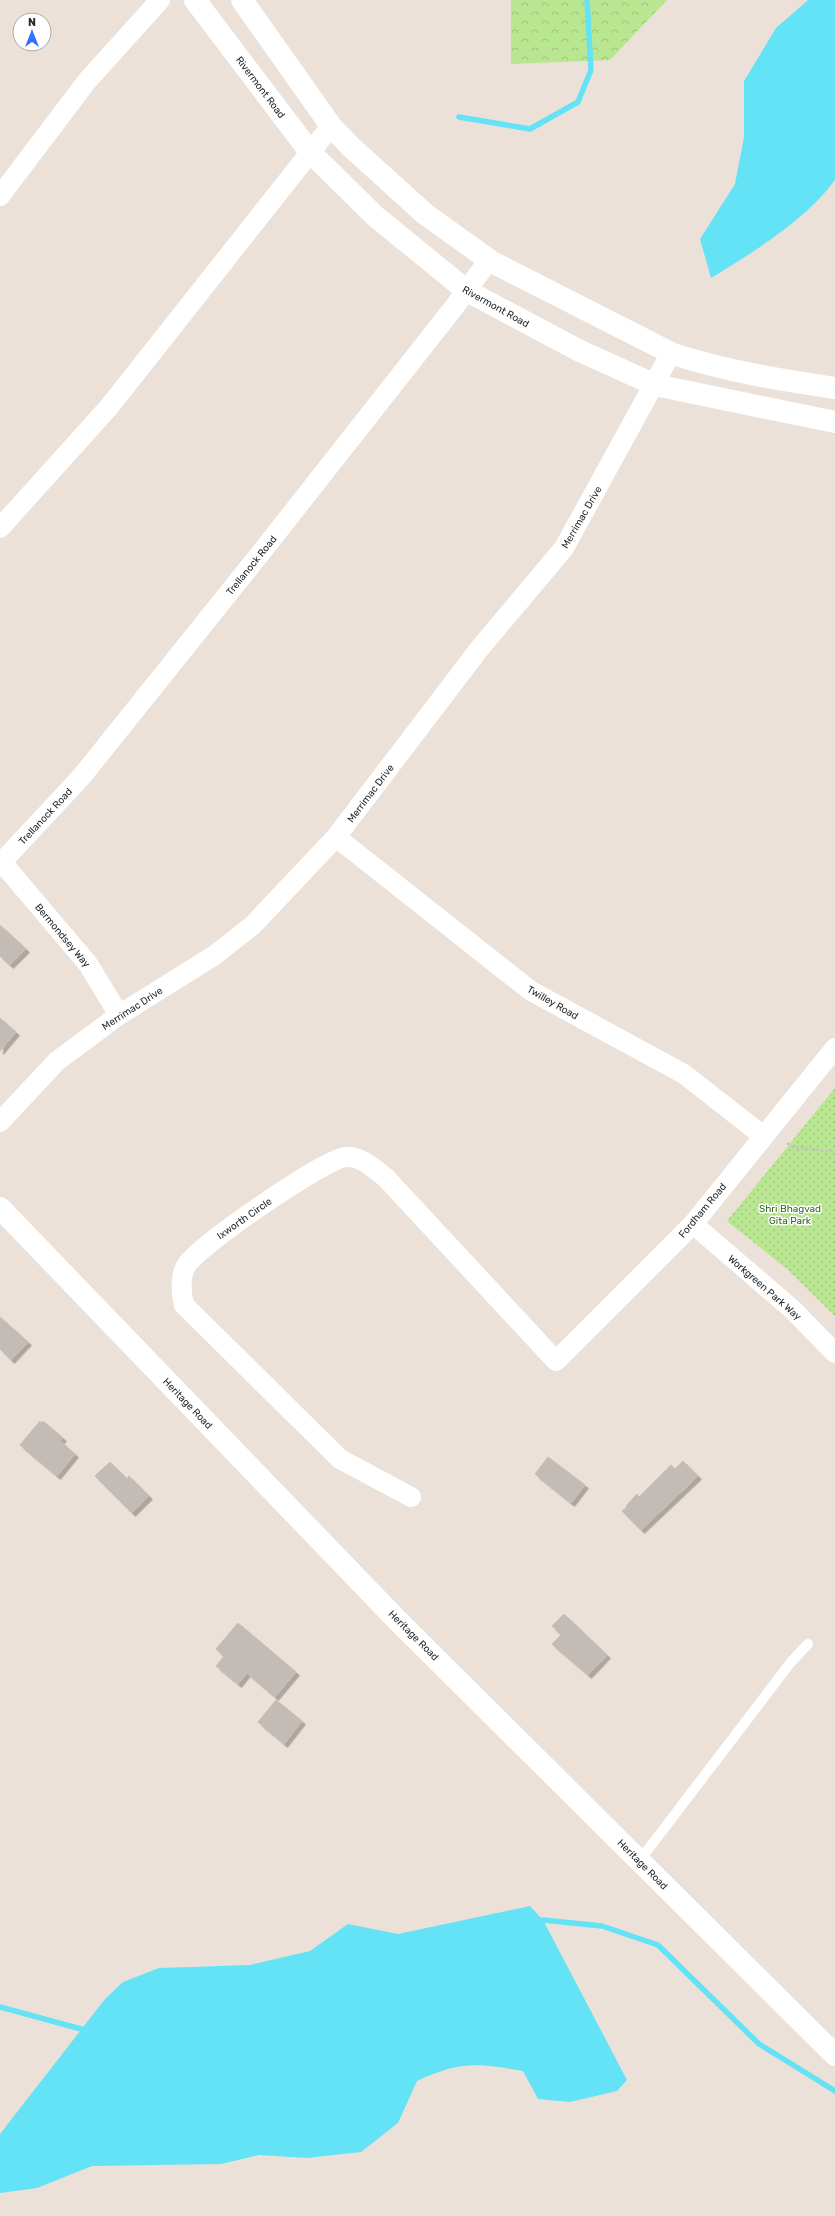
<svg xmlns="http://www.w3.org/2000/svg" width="835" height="2216" font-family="Rubik,sans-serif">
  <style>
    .forest { fill: url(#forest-crowns) }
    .park { fill: url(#park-dots) }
    .water { fill: #64e2f6 }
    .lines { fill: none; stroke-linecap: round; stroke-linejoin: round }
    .stream { stroke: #64e2f6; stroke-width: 5.5 }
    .building { fill: #c3bbb6; stroke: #c7bdb2; filter: url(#shadow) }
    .path { stroke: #c3c3c3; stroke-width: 2.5; stroke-dasharray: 3 2; stroke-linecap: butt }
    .service { stroke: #fff; stroke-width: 10 }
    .minor { stroke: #fff; stroke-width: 20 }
    .tertiary { stroke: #fff; stroke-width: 22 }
    .labels { text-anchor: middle; stroke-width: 3; stroke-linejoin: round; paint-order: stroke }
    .street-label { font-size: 10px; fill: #282828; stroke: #fff }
    .park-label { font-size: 10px; fill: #316915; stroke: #fff }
  </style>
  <defs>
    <pattern id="forest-crowns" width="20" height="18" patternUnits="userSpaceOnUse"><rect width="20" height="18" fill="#b9e691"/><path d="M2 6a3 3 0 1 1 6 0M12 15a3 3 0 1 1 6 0" fill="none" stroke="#9fc57d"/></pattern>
    <pattern id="park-dots" width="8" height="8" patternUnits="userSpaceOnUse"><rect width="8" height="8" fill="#b9e691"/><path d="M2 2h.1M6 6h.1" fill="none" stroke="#9fc57d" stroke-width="1.8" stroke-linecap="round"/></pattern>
    <filter id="shadow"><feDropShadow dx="3.5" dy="3.5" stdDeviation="0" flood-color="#0004"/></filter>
  </defs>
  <rect width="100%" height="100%" fill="#ece1d9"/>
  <!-- forest -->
  <polygon class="forest" points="511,0 667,0 610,60 511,64"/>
  <!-- park -->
  <polygon class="park" points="835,1088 835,1316 787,1269 727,1221"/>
  <!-- water -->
  <g class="water">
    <path d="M808,0h27v180c-29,40 -83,73 -124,98l-11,-39 35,-55 9,-47v-56l32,-53z"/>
    <path d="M530,1906l13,14 84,160 -10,11 -47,11 -32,-3 -15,-28c-46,-8 -63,-10 -106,10l-19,42 -37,29 -54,6 -48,-3 -38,9 -129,2 -55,22 -37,5v-59l105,-135 18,-17 36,-14 91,-3 60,-14 38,-27 50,10z"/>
  </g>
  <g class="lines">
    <!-- stream -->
    <g class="stream">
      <polyline points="459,117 530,129 578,102 591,70 587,0"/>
      <polyline points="543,1920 602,1926 658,1945 759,2044 835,2091"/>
      <polyline points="0,2007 81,2029"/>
    </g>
  </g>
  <!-- building -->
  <g class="building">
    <polygon points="0,925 26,949 10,965 0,956"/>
    <polygon points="0,1018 16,1032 0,1051"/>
    <polygon points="0,1317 28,1342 11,1360 0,1349"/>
    <polygon points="40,1421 42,1423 43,1421 63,1438 60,1441 75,1454 57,1476 20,1445"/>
    <polygon points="548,1457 585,1485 571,1503 535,1474"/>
    <polygon points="683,1461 698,1476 641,1530 622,1511 627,1507 626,1506 637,1494 639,1497 671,1465 675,1469"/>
    <polygon points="110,1462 127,1479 129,1476 149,1496 132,1513 95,1476"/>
    <polygon points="564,1614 607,1655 588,1675 552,1644 561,1635 552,1626"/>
    <polygon points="238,1623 296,1672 275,1697 247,1673 238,1684 216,1666 224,1656 216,1649"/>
    <polygon points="276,1700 302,1721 284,1744 258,1722"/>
  </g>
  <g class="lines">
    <!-- path -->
    <polyline class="path" points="787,1143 793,1147 835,1152"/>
    <!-- service -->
    <polyline class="service" points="640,1860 791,1662 808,1644"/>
    <!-- minor -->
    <g class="minor">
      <polyline points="0,196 87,81 160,0"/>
      <polyline points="0,528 109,407 331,126"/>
      <polyline points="336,837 531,991 684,1074 763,1136"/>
      <polyline points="0,860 88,964 119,1015"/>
      <polyline points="2,862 82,776 267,545 455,306 489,260"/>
      <polyline points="0,1122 57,1061 119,1015 215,955 253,925 336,837 480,648 564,548 671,353"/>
      <polyline points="693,1224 792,1309 835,1353"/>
      <path d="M411,1497l-71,-38 -156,-154c-3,-11 -4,-29 2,-39 10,-19 140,-108 160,-109 16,-1 28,12 40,21l170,183 137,-137 142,-176"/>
    </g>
    <!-- tertiary -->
    <g class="tertiary">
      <polyline points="195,0 310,152 375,216 467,291 578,350 655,385 835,422"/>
      <path d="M242,0l89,126 19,20 75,68 67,48 181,92c53,17 107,26 162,34"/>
      <polyline points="0,1208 399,1622 835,2055"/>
    </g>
  </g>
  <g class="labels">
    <!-- street labels -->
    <g class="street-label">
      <text transform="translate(261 87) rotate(53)" y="4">Rivermont Road</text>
      <text transform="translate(496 306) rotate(29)" y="4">Rivermont Road</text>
      <text transform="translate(581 517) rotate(-60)" y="4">Merrimac Drive</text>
      <text transform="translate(251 565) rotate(-51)" y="4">Trellanock Road</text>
      <text transform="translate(370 793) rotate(-53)" y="4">Merrimac Drive</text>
      <text transform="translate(45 816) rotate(-47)" y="4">Trellanock Road</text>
      <text transform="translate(63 935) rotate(50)" y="4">Bermondsey Way</text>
      <text transform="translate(553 1002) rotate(30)" y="4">Twilley Road</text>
      <text transform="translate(132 1008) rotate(-33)" y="4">Merrimac Drive</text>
      <text transform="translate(702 1210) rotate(-50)" y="4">Fordham Road</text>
      <text transform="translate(244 1218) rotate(-35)" y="4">Ixworth Circle</text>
      <text transform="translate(765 1287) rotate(41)" y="4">Workgreen Park Way</text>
      <text transform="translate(188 1403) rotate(46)" y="4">Heritage Road</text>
      <text transform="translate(414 1635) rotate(45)" y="4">Heritage Road</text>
      <text transform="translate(643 1864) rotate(45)" y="4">Heritage Road</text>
    </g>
    <!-- park labels -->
    <g class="park-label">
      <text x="790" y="1212">Shri Bhagvad<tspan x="790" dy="12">Gita Park</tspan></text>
    </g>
  </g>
  <!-- north arrow -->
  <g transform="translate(32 32)"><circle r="19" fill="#ffffff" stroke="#a9a9a9"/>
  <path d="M0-3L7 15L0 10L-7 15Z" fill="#3273ff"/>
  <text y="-6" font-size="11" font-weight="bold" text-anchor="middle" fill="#282828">N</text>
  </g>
</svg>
